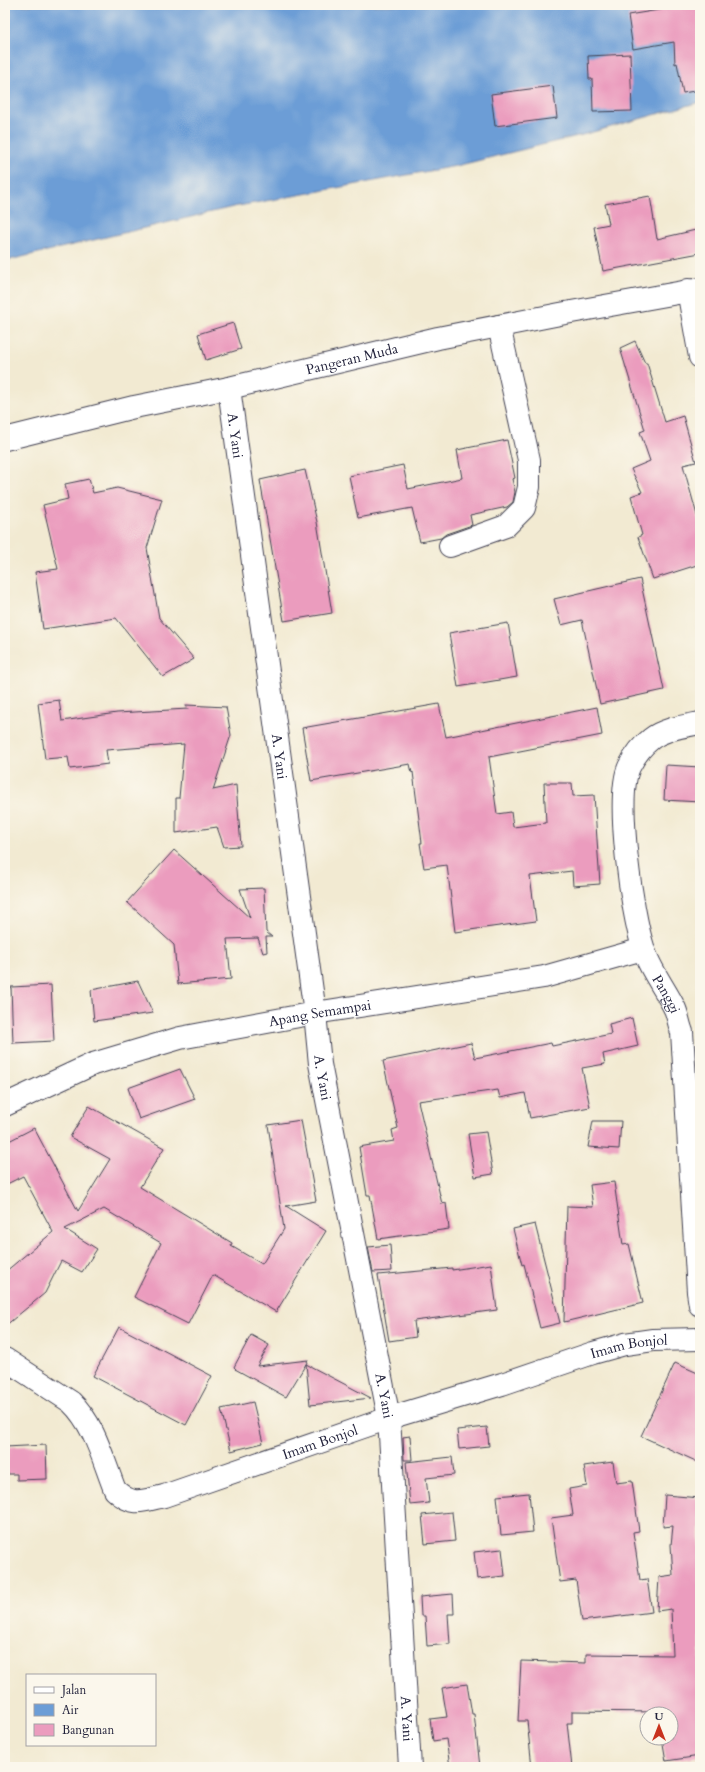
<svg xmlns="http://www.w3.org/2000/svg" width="705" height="1772" font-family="Cardo,serif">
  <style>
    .water { fill: #6c9dd6; stroke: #476088 }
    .building { fill: #eb9cbe }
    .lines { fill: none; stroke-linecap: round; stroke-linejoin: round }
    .minor-casing { stroke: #414052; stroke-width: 24 }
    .minor { stroke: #fff; stroke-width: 22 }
    .labels { text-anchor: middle; stroke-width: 3; stroke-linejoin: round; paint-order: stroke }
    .street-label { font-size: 14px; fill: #22223b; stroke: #fbf7ec }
  </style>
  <rect width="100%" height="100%" fill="#fbf7ec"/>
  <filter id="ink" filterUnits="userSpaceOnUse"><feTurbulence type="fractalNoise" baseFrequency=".025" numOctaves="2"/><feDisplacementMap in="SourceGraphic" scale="8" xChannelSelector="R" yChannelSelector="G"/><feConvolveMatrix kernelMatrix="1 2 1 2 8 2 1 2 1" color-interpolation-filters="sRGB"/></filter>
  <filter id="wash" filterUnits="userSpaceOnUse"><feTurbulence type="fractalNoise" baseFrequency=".012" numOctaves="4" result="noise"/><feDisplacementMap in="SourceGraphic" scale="16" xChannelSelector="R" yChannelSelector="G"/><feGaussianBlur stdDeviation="0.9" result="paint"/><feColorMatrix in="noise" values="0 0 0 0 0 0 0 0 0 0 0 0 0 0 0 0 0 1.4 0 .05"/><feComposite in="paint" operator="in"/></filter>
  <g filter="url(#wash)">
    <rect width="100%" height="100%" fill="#f2ead2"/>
    <!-- water -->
    <polygon class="water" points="5,5 700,5 700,102 582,135 456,166 233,207 5,261"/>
    <g id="blocks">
      <!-- building -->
      <g class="building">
        <polygon points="690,5 700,5 700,90 683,93 677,63 675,64 674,42 633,49 628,15"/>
        <polygon points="630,54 632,111 593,112 592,79 589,79 588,56"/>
        <polygon points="553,86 557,118 495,126 491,94"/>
        <polygon points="650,196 657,239 700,229 700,253 603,271 594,227 609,224 605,204"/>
        <polygon points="233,323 241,349 206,360 198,334"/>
        <polygon points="635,341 645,363 647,363 665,422 683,416 696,462 683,465 700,526 700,564 653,579 638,537 642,535 631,496 642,492 631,469 650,461 640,432 645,430 620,348"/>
        <polygon points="507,440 515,478 512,479 515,492 513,502 507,507 470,515 472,525 446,534 441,538 420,542 412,508 358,518 349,476 403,465 408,489 462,478 457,450"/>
        <polygon points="305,470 317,522 332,613 284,621 260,480"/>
        <polygon points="89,479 93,493 117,488 162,499 147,548 159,618 194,659 163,677 116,618 43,629 35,572 58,569 43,505 68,499 65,484"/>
        <polygon points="640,579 664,690 600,704 582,620 561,625 554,599"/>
        <polygon points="508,623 517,677 458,687 449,633"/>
        <polygon points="59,700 62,721 117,713 188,709 186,705 226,707 231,735 213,790 236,785 241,846 224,847 217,827 176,833 176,798 179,798 184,744 106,750 108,764 70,769 68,757 45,759 38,703"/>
        <polygon points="439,704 446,737 597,707 602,735 489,757 497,814 511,812 513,827 546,823 544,783 572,783 573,796 594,795 600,884 573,886 572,871 530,876 536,921 455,932 447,865 424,868 420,843 422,843 413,772 412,773 410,764 311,781 302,728"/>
        <polygon points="666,765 700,767 700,802 664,800"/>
        <polygon points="174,850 250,918 240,889 264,888 266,932 272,937 266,937 267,952 263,953 258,938 227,939 231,979 178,984 174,945 127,902"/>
        <polygon points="138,981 153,1013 94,1021 91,990"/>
        <polygon points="51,985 54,1041 13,1043 11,987"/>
        <polygon points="632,1018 638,1046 603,1054 605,1064 582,1068 590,1107 530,1118 525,1093 500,1098 498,1090 418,1101 442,1204 446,1203 449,1229 378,1239 370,1195 367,1195 359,1147 394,1141 392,1130 398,1128 383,1061 471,1043 475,1058 551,1043 552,1046 611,1034 609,1024"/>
        <polygon points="180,1069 195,1099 139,1119 128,1088"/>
        <polygon points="89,1106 164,1148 140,1187 232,1243 231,1246 262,1264 284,1229 268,1125 301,1120 316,1201 286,1206 326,1231 276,1312 213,1275 188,1324 134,1297 161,1243 104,1209 65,1229 97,1249 82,1272 61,1261 45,1293 5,1326 5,1272 53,1232 23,1176 5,1185 5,1143 34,1128 78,1211 110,1159 70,1137"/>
        <polygon points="593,1121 621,1121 619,1149 588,1147"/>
        <polygon points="486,1132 493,1174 475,1177 468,1134"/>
        <polygon points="614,1182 623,1245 629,1244 643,1303 564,1322 567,1206 593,1207 590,1185"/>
        <polygon points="535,1224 560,1323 540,1328 524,1264 522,1265 513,1229"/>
        <polygon points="390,1245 392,1271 373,1272 368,1247"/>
        <polygon points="491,1264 497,1310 414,1321 416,1337 389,1341 378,1275 452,1268 452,1270"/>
        <polygon points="119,1327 212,1376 186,1425 93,1376"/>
        <polygon points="251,1335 269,1345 257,1366 308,1360 306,1364 371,1398 310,1405 306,1364 286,1397 235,1369 236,1369 234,1367"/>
        <polygon points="675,1363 700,1374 700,1463 641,1436"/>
        <polygon points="253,1402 263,1443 231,1451 221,1409"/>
        <polygon points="487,1427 489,1446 459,1449 457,1430"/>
        <polygon points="410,1436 412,1460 404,1460 403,1437"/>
        <polygon points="46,1445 47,1479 17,1480 17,1474 5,1474 5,1447"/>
        <polygon points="452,1457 454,1475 426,1478 429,1503 410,1505 406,1462"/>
        <polygon points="613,1462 616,1483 632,1481 639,1531 633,1532 640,1580 647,1579 652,1612 582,1621 576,1580 560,1582 551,1518 573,1515 569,1489 587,1486 584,1466"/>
        <polygon points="529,1493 533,1532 501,1535 497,1496"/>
        <polygon points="665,1495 700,1498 700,1756 666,1761 662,1738 671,1738 671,1714 659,1714 658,1712 572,1711 572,1723 567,1723 572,1767 532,1767 527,1721 518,1721 521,1661 586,1663 586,1654 673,1655 671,1609 657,1611 659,1577 673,1575 671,1545 673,1526 663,1527"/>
        <polygon points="452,1512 455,1541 425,1544 422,1515"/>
        <polygon points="502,1549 505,1576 477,1579 474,1552"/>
        <polygon points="453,1594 454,1614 448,1614 450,1644 427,1646 425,1616 421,1616 420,1597"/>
        <polygon points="467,1684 472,1714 474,1714 480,1767 450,1767 446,1739 433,1741 430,1719 447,1717 442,1688"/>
      </g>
    </g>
  </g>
  <g filter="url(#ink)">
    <use href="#blocks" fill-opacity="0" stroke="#414052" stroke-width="1"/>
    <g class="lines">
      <!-- minor casing -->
      <g class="minor-casing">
        <g id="minor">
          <polyline points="688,290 700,357"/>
          <path id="s1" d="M229,388l86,625 5,51 69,354 21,349"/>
          <path id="s2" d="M5,439l129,-32 95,-19 209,-50 122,-24 140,-25"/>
          <polyline points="450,546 506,526 524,508 529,487 529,460 499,326"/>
          <path id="s3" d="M700,723c-15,3 -37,6 -49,16 -9,7 -17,18 -22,28 -14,32 3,146 14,180 6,22 22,41 32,62 3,7 4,16 7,23l16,260 2,13"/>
          <path id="s4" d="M5,1105l88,-41 87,-26 135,-25 229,-36 99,-28"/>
          <path id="s5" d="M5,1359l66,43c24,23 32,58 44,88 18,17 27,11 49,6l225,-78 113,-34 91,-31 32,-9 28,-4 47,-1"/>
        </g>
      </g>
      <!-- minor -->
      <use href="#minor" class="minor"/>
    </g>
  </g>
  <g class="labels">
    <!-- street labels -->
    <g class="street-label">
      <text dy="5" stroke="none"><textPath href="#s2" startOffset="356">Pangeran Muda</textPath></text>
      <text dy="5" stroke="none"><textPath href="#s1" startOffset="48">A. Yani</textPath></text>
      <text dy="5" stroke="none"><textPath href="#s1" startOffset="372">A. Yani</textPath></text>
      <text dy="5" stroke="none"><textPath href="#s3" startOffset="323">Panggi</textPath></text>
      <text dy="5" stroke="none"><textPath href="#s4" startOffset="330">Apang Semampai</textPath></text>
      <text dy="5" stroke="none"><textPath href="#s1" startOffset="696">A. Yani</textPath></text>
      <text dy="5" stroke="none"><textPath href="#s5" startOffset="720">Imam Bonjol</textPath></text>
      <text dy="5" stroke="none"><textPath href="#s1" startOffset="1020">A. Yani</textPath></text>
      <text dy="5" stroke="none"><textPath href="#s5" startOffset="396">Imam Bonjol</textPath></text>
      <text dy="5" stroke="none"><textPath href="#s1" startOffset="1344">A. Yani</textPath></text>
    </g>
  </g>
  <!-- margin -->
  <rect width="705" height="1772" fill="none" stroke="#fbf7ec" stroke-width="20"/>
  <!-- legend -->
  <rect x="26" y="1674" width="130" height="72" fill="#fbf7ec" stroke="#a4a2a5"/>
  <rect x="34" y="1687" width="20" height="6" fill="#ffffff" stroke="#a4a2a5"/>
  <text x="62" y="1694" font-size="12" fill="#22223b">Jalan</text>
  <rect x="34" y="1704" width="20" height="12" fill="#6c9dd6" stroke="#a4a2a5"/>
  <text x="62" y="1714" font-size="12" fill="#22223b">Air</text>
  <rect x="34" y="1724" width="20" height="12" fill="#eb9cbe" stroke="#a4a2a5"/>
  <text x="62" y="1734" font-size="12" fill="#22223b">Bangunan</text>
  <!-- north arrow -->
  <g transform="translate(659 1726)"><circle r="19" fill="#fbf7ec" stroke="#a4a2a5"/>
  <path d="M0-3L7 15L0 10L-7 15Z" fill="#c8321e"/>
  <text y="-6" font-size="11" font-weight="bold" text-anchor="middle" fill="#22223b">U</text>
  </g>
</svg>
